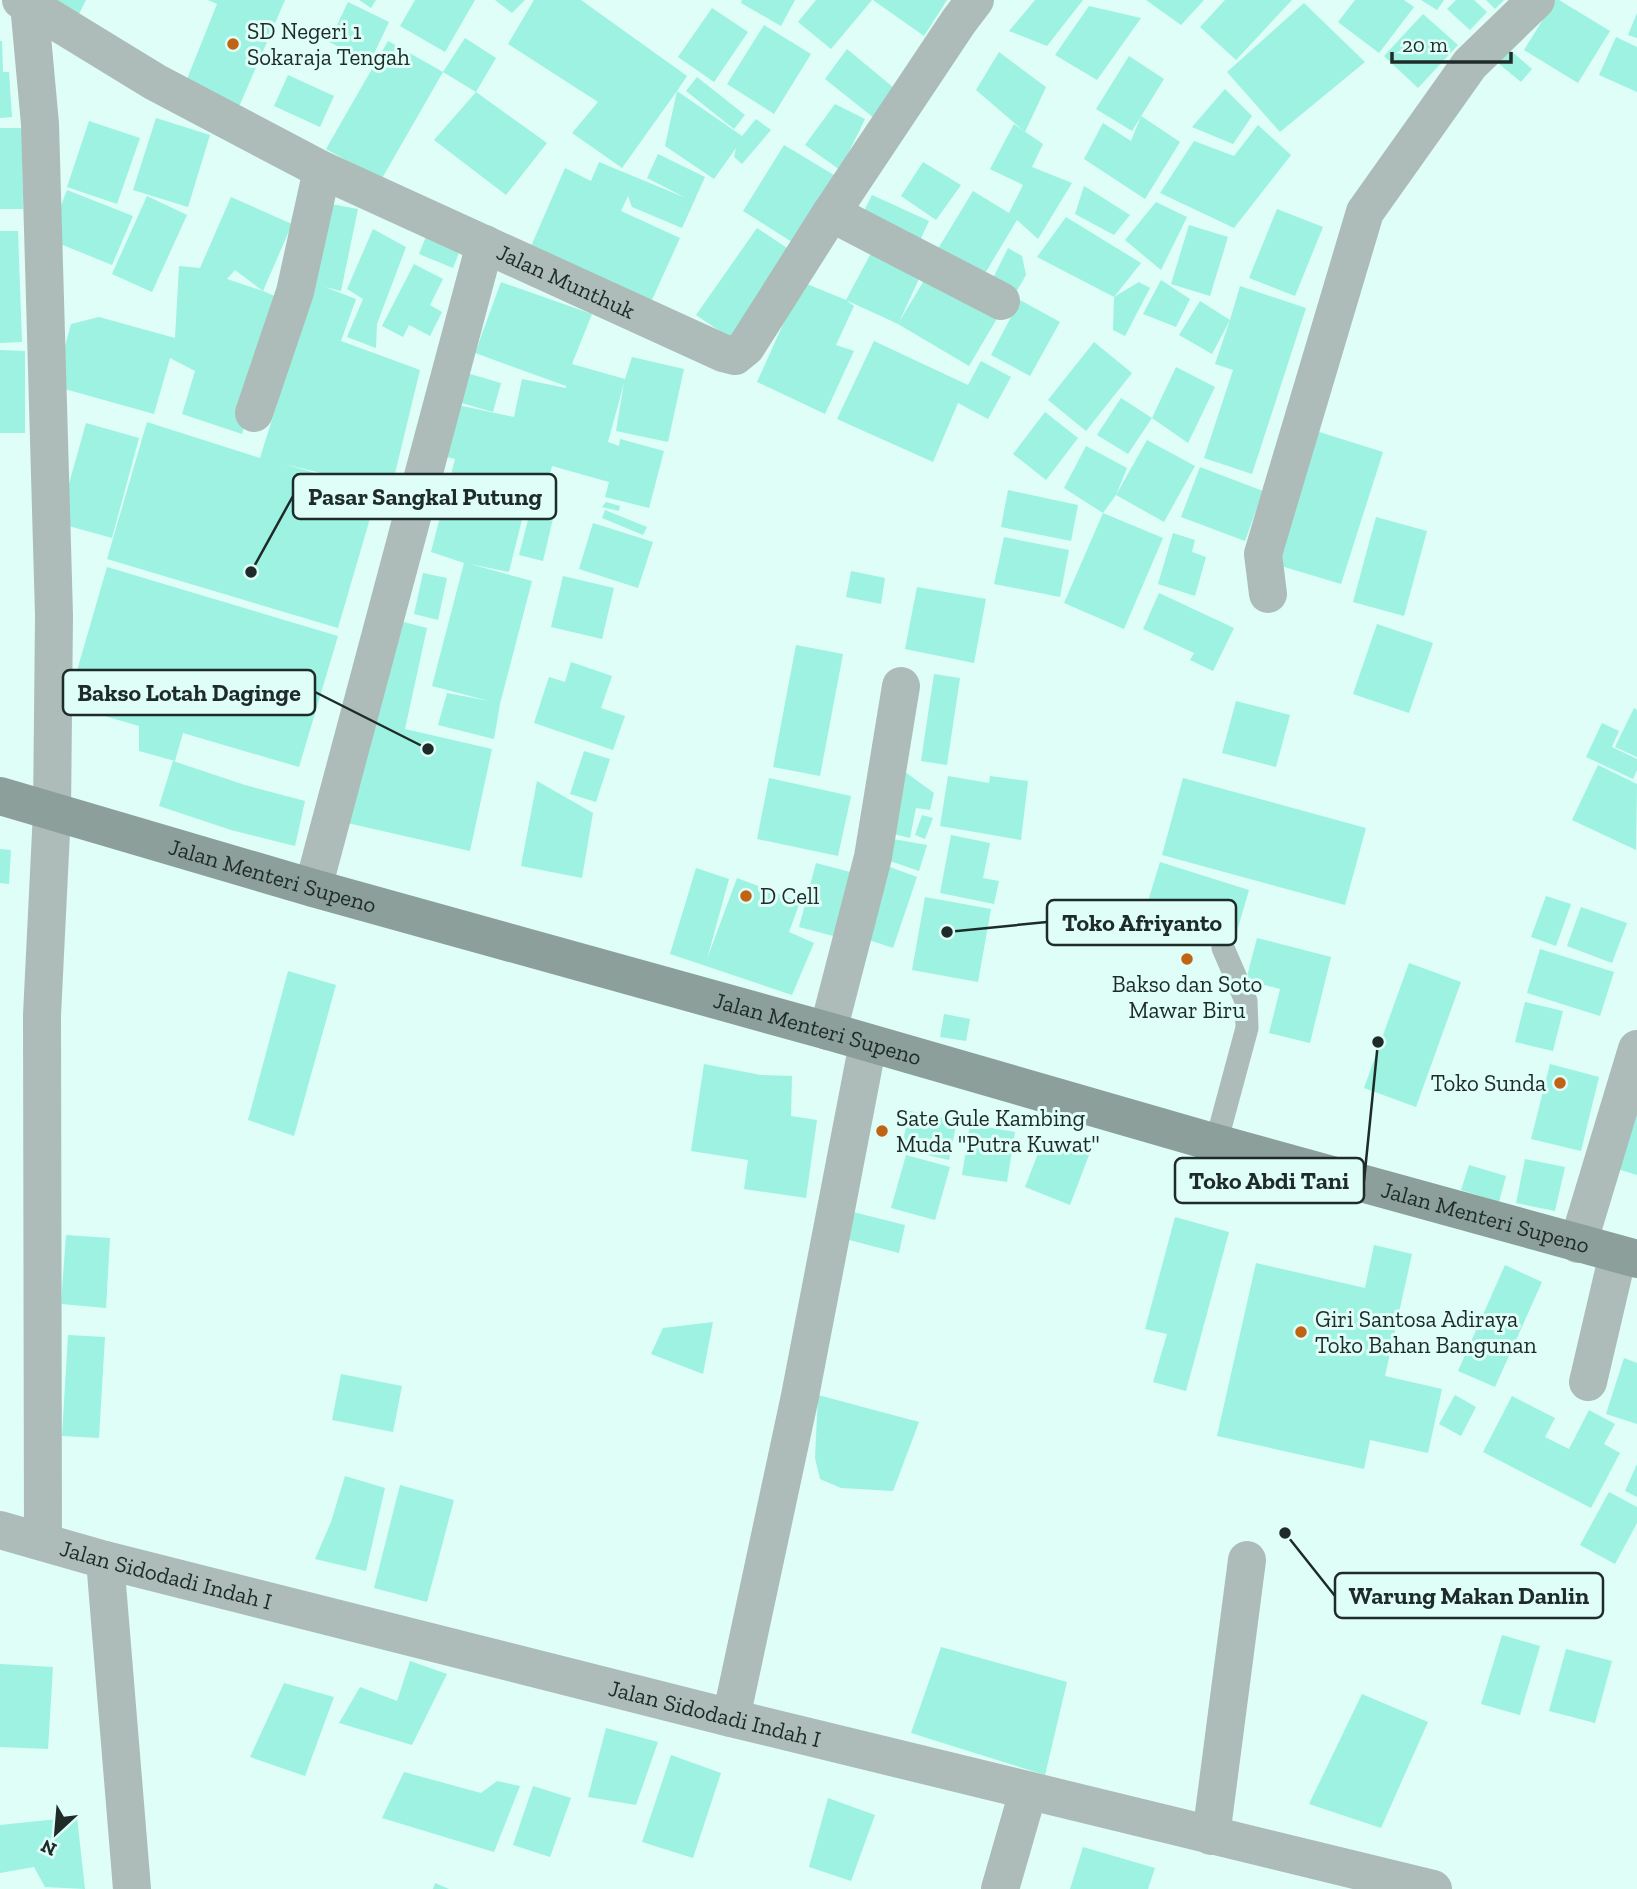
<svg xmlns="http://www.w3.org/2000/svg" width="1637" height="1889" font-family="'Zilla Slab',serif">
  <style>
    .building { fill: #9df2e2; fill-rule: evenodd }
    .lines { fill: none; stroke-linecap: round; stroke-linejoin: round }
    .service { stroke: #aebcb9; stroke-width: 23 }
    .minor { stroke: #aebcb9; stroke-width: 38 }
    .secondary { stroke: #8c9f9b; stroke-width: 38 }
    .poi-dot { fill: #c06314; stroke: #defef7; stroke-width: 2.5 }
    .labels { text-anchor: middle; stroke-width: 6; stroke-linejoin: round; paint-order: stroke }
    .poi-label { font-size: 23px; fill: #1f2b28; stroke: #defef7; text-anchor: start }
    .street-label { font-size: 23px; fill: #1f2b28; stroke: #defef7 }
    .leader { fill: none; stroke: #1f2b28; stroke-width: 2.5 }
    .callout-dot { fill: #1f2b28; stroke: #defef7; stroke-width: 2.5 }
    .callout { fill: #defef7; stroke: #1f2b28; stroke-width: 2.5 }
    .callout-label { font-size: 24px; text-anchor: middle; font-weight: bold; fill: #1f2b28 }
  </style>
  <rect width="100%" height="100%" fill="#defef7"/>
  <!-- building -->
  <g class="building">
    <polygon points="49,0 86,0 79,14"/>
    <polygon points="208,0 285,0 238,109 185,84 217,4"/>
    <polygon points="359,0 376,0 371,8"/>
    <polygon points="415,0 475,0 445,52 400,26"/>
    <polygon points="495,0 525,0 512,13"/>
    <polygon points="534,0 581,0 687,76 677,91 742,136 756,119 771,130 742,164 734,157 736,148 714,179 665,146 677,91 622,168 572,133 598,102 508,44"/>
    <polygon points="742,0 795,0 781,26 741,3"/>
    <polygon points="816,0 872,0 831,49 798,22"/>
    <polygon points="873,0 947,0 924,36"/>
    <polygon points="1035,0 1083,0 1047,46 1009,31"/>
    <polygon points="1146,0 1204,0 1181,25"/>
    <polygon points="1225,0 1292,0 1236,60 1200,27"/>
    <polygon points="1355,0 1404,0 1414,7 1379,53 1338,22"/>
    <polygon points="1421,0 1444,0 1437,10"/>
    <polygon points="1456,0 1474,0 1487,12 1470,30 1447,9"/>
    <polygon points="1486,0 1504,0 1495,9"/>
    <polygon points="1555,0 1559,0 1610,31 1578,83 1524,50"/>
    <polygon points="348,2 389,22 370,62 329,42"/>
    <polygon points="1304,3 1365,62 1280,132 1227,72"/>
    <polygon points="1089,6 1141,18 1097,80 1055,55"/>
    <polygon points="712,8 748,32 714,82 678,57"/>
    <polygon points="1637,13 1637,38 1628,35"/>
    <polygon points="1423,14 1458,45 1418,88 1384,56"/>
    <polygon points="764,25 811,54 774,114 727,84"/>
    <polygon points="1616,37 1637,47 1637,92 1599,75"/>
    <polygon points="465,38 496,58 476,92 443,72"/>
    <polygon points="0,41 2,41 3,72 9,72 12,117 0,118"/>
    <polygon points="388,41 443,72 381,180 326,149"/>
    <polygon points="1503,44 1532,69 1521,82 1492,58"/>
    <polygon points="847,49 894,88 874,118 825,79"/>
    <polygon points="999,52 1046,87 1025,132 976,90"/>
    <polygon points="1129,56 1164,79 1132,131 1096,109"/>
    <polygon points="288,75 334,96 320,127 274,106"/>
    <polygon points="697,77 745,115 734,129 686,91"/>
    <polygon points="1225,89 1252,116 1233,144 1192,127"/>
    <polygon points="476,92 547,143 506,195 434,140"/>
    <polygon points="835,104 865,119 840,170 805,145"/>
    <polygon points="1141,116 1180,142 1145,199 1084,159 1103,123 1131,141"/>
    <polygon points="156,118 210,135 188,207 133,190"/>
    <polygon points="89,121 140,138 117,204 67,187"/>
    <polygon points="1014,124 1043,144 1032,167 1072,183 1038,239 1017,220 978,285 933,257 973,191 1009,213 1023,185 990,169"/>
    <polygon points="1258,125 1291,155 1234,228 1160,193 1194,141 1234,156"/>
    <polygon points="0,128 22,128 23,209 0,209"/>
    <polygon points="784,145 839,178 803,249 743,211"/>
    <polygon points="658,154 705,177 682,228 632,207 628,196 621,211 680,238 646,313 525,260 565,168 591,181 599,162 686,198 647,178"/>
    <polygon points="923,162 961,185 936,220 901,196"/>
    <polygon points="1084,186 1130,215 1114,235 1075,214"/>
    <polygon points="67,190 133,216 112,265 48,239"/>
    <polygon points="872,195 929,221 915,251 858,223"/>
    <polygon points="147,196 187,215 152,292 112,274"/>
    <path d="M231,197l61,27 -29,67 23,10 -44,133 -60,-20 13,-43 -25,-13 -16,56 -100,-28 17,-62 28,-7 76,21 4,-72 21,2zM235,270l28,21 -36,-12z"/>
    <polygon points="1156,202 1187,217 1161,270 1125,240"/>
    <polygon points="331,204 358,209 341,291 325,287 356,299 341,341 420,370 391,490 284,464 378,491 338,628 107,559 147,422 260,458 314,284"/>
    <polygon points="1277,209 1323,227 1295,296 1249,278"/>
    <polygon points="1066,217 1141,263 1114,297 1037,257"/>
    <polygon points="1189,225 1228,237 1210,296 1171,284"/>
    <polygon points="757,228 793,252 733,340 696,315"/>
    <polygon points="373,229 406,247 377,324 376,348 347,337 363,299 347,289"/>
    <polygon points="0,231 18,231 22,342 0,343"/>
    <polygon points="427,234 461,248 453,268 419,254"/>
    <polygon points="878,240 925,266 899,322 931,269 1002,310 969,366 898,324 846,300 854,306 836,345 854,351 825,414 757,382 802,282 846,300"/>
    <polygon points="1008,248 1022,256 1026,275 1015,294 991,282"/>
    <polygon points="414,264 443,279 430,305 442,312 430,336 409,325 403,337 382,326"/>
    <polygon points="1161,280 1190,299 1176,327 1143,314"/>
    <polygon points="501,282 592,314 572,364 625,379 632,357 684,369 668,442 616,431 624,383 608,442 619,446 620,439 664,451 649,508 605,497 609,482 552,466 549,479 533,475 509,572 470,564 532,581 500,704 494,739 438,725 447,693 489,701 432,686 464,563 431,552 455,459 443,456 453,404 514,417 522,379 566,388 566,386 475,353"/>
    <polygon points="1139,282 1150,288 1125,336 1113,330 1114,297"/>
    <polygon points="1240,286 1306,308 1252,474 1204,458 1233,370 1215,364 1230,320 1212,354 1179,335 1200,301 1230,320"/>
    <polygon points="1020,300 1060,322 1030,376 991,355"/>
    <polygon points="874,341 968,385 981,361 1011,377 988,419 958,403 933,462 837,419"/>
    <polygon points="1094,342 1132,373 1086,431 1048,400"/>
    <polygon points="0,350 25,351 25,433 0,433"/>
    <polygon points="1176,367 1215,387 1188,443 1152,418 1128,454 1097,435 1121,398 1152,418"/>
    <polygon points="453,369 501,383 493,412 444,398"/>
    <polygon points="1045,412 1078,438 1046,480 1013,454"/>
    <polygon points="86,423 139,438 112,538 58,523"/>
    <polygon points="1313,430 1383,452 1341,584 1271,563"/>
    <polygon points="1147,440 1195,466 1164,522 1116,495"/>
    <polygon points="1086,446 1127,468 1116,495 1103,513 1064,488"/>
    <polygon points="1200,467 1263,491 1245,541 1181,517"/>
    <polygon points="1008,490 1078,505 1071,541 1001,527"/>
    <polygon points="606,502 620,506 619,511 602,507"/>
    <polygon points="531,508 554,514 543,561 519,555"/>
    <polygon points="605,510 647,527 643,535 602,518"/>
    <polygon points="1103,513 1163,538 1124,629 1064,603"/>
    <polygon points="1376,517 1427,531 1404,616 1353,602"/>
    <polygon points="593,523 653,542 638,588 579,569"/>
    <polygon points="1173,533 1195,540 1192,552 1206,557 1195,596 1158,584"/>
    <polygon points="1004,537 1069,550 1060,597 994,584"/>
    <polygon points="107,567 338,636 299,767 183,733 175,761 139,751 139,726 67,705"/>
    <polygon points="851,571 885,578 881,604 846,597"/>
    <polygon points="423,573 447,578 438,620 414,614"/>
    <polygon points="563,576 614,588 602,639 551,627"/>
    <polygon points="917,587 986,599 974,663 905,649"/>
    <polygon points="1159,593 1234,628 1213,671 1190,660 1194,653 1143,629"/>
    <polygon points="392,619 427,628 405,729 492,749 470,851 343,822"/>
    <polygon points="1377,624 1433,643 1409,713 1353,694"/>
    <polygon points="796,645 843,654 820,776 773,767"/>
    <polygon points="571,662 612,676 601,708 625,716 613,750 534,723 549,677 565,682"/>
    <polygon points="934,674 960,678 947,765 921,761"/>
    <polygon points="1236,701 1290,715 1276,767 1222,753"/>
    <polygon points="1634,708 1637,710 1637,757 1615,747"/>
    <polygon points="1602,723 1619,731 1612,747 1637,759 1637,770 1633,779 1586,757"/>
    <polygon points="584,751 610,759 596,802 570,794"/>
    <polygon points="173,761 245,785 305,801 295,846 231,830 159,806"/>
    <polygon points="1598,765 1637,784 1636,850 1572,820"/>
    <polygon points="901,769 934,793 930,810 916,808 910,838 889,833"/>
    <polygon points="948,776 989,783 990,776 1028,781 1021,840 940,826"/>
    <polygon points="769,778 851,796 838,856 757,839"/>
    <polygon points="1183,778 1366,828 1345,905 1162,855"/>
    <polygon points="537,781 593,813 582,878 521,866"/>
    <polygon points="922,815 933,818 925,839 915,835"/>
    <polygon points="951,835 990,843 983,878 999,881 994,904 940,893"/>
    <polygon points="893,839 927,845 919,871 890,861"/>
    <polygon points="0,849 11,850 9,884 0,883"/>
    <polygon points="1160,862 1249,890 1235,938 1145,911"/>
    <polygon points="816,863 858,874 841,938 799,927"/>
    <polygon points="887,866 917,877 893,948 863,938"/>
    <polygon points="696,868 729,879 707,959 737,878 800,902 789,932 814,943 792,995 670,954"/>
    <polygon points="1546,896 1571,904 1556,946 1531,937"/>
    <polygon points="925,897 991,909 978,982 912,970"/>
    <polygon points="1581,907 1627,923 1612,963 1567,946"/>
    <polygon points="1257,938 1331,957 1310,1043 1269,1033 1280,989 1246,980"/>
    <polygon points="1540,949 1614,972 1600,1016 1527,993"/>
    <polygon points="1409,963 1461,982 1416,1107 1364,1088"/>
    <polygon points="288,971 336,985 294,1136 248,1120"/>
    <polygon points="1525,1002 1563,1011 1553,1051 1515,1042"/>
    <polygon points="944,1014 970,1019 966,1041 940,1037"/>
    <polygon points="704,1064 761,1075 792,1076 791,1116 817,1120 806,1198 744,1189 748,1160 691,1151"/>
    <polygon points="1550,1064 1599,1077 1581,1151 1531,1139"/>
    <polygon points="1637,1082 1637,1175 1611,1167"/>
    <polygon points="910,1111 957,1121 949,1160 901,1149"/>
    <polygon points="970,1124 1015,1132 1007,1182 962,1175"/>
    <polygon points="1044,1138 1089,1155 1070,1205 1025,1187"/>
    <polygon points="906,1155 950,1167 935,1220 891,1208"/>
    <polygon points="1525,1159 1565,1167 1555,1211 1516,1203"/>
    <polygon points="1469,1165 1506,1176 1499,1202 1461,1190"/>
    <polygon points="845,1210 905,1225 899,1253 838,1237"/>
    <polygon points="1175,1217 1229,1232 1186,1391 1153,1382 1167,1334 1145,1329"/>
    <polygon points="66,1235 110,1238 106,1308 61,1304"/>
    <polygon points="1374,1245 1412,1254 1385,1376 1442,1389 1428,1453 1370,1440 1364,1469 1217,1436 1256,1263 1365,1288"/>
    <polygon points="1505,1265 1542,1282 1495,1387 1458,1371"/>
    <polygon points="713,1322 703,1374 651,1354 663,1328"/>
    <polygon points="68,1335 105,1337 99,1438 62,1436"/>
    <polygon points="1624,1358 1637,1363 1637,1424 1606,1414"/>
    <polygon points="341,1374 402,1386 393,1432 332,1420"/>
    <polygon points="818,1395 919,1422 893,1491 841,1488 820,1479 815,1458"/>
    <polygon points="1455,1395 1476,1407 1461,1436 1439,1424"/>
    <polygon points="1512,1396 1555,1418 1545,1437 1569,1449 1589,1410 1615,1424 1604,1444 1620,1453 1591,1508 1483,1452"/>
    <polygon points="1637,1464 1637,1497 1625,1491"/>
    <polygon points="345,1476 385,1488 366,1571 315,1559 331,1522"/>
    <polygon points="400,1485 454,1500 427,1602 374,1588"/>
    <polygon points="1609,1492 1637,1507 1637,1523 1615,1564 1580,1545"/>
    <polygon points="1502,1635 1540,1646 1520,1715 1481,1704"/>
    <polygon points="941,1647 1067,1682 1045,1775 911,1733"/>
    <polygon points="1566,1649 1612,1661 1595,1723 1549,1711"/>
    <polygon points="410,1661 447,1674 412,1745 339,1723 360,1687 397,1701"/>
    <polygon points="0,1664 53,1667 48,1749 0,1747"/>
    <polygon points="284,1683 334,1697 305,1776 250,1757"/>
    <polygon points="1362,1694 1428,1722 1381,1828 1309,1804"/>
    <polygon points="606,1728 658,1742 636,1805 588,1797"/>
    <polygon points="671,1755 721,1773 693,1858 642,1842"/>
    <polygon points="404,1772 481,1793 497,1781 520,1786 494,1852 382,1818"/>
    <polygon points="533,1786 571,1798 550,1857 513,1845"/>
    <polygon points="828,1798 875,1815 851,1881 809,1867"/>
    <polygon points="77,1817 85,1889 45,1887 34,1867 0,1873 0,1825"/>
    <polygon points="1083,1847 1155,1868 1148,1889 1070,1889"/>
    <polygon points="435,1883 449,1889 433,1889"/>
  </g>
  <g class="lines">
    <!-- service -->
    <polyline class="service" points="1216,1143 1247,1028 1246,1001 1223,948"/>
    <!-- minor -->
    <g class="minor">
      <path id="s1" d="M21,0l134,82 167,88 401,183 12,3 11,-9 85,-134 128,-192 16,-21"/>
      <polyline points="29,4 40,124 54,615 52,812 42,1015 43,1542"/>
      <polyline points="831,213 1001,301"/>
      <polyline points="254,413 295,292 322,170"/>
      <polyline points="1268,594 1263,554 1365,212 1470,64 1536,0"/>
      <polyline points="313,888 485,244"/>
      <polyline points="828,1031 873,857 901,686"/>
      <polyline points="1578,1244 1637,1049"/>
      <polyline points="1588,1382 1618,1254"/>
      <path id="s2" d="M0,1530l105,30 626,158 702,171"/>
      <polyline points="105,1560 132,1889"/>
      <polyline points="731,1718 800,1396 868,1043"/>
      <polyline points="1211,1836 1247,1560"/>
      <polyline points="1000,1889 1028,1792"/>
    </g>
    <!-- secondary -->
    <path class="secondary" id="s3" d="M0,796l313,92 515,143 388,112 421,116"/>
  </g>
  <!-- markers -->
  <g class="poi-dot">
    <circle cx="233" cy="44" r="7"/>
    <circle cx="746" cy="896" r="7"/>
    <circle cx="1187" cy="959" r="7"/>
    <circle cx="1560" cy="1083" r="7"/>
    <circle cx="882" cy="1131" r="7"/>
    <circle cx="1301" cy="1332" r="7"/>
  </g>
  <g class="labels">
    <!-- poi labels -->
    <g class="poi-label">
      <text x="247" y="39">SD Negeri 1<tspan x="247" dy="26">Sokaraja Tengah</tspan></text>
      <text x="760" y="904">D Cell</text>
      <text x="1187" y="992" text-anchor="middle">Bakso dan Soto<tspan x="1187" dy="26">Mawar Biru</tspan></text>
      <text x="1546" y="1091" text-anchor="end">Toko Sunda</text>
      <text x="896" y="1126">Sate Gule Kambing<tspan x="896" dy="26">Muda "Putra Kuwat"</tspan></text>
      <text x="1315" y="1327">Giri Santosa Adiraya<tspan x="1315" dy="26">Toko Bahan Bangunan</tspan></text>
    </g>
    <!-- street labels -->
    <g class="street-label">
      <text dy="8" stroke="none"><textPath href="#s1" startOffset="614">Jalan Munthuk</textPath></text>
      <text dy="8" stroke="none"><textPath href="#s3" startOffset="284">Jalan Menteri Supeno</textPath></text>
      <text dy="8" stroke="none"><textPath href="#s3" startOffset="850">Jalan Menteri Supeno</textPath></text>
      <text dy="8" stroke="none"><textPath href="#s3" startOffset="1544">Jalan Menteri Supeno</textPath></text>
      <text dy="8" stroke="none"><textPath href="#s2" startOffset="172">Jalan Sidodadi Indah I</textPath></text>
      <text dy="8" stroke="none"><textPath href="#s2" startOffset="738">Jalan Sidodadi Indah I</textPath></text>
    </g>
  </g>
  <!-- callouts -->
  <path class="leader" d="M251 572L293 496M428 749L315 692M947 932L1047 922M1378 1042L1364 1181M1285 1533L1335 1596"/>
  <g class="callout-dot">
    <circle cx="251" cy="572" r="7"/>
    <circle cx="428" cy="749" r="7"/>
    <circle cx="947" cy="932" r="7"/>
    <circle cx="1378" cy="1042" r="7"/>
    <circle cx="1285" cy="1533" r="7"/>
  </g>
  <g class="callout">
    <rect x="293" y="474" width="263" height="45" rx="7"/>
    <rect x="63" y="670" width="252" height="45" rx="7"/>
    <rect x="1047" y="900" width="189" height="45" rx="7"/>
    <rect x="1175" y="1158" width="189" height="45" rx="7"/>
    <rect x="1335" y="1573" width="268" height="45" rx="7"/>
  </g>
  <g class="callout-label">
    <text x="425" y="505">Pasar Sangkal Putung</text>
    <text x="189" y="701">Bakso Lotah Daginge</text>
    <text x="1142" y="931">Toko Afriyanto</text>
    <text x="1269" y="1189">Toko Abdi Tani</text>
    <text x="1469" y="1604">Warung Makan Danlin</text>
  </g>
  <!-- north arrow -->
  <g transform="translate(56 1833) rotate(206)" stroke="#defef7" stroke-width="5" paint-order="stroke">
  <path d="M0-5L12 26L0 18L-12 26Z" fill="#1f2b28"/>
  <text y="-10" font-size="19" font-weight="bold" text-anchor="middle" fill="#1f2b28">N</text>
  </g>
  <!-- scale -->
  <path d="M1392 52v10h119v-10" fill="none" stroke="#1f2b28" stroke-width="3.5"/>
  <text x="1402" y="52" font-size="21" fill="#1f2b28" stroke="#defef7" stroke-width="5" paint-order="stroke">20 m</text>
</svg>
